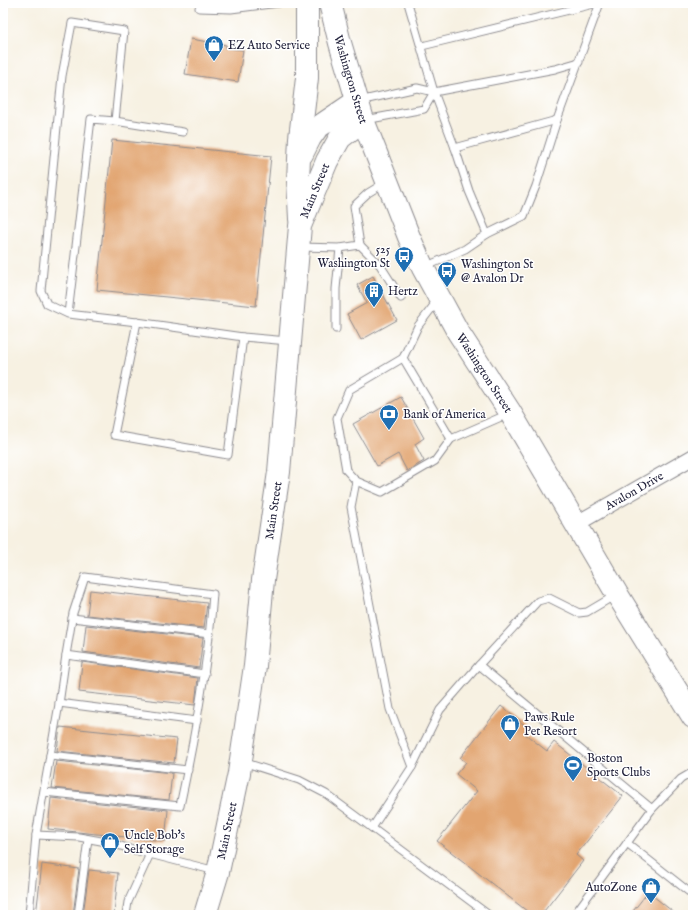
<svg xmlns="http://www.w3.org/2000/svg" width="696" height="918" font-family="'IM FELL English',serif">
  <style>
    .building { fill: #e2a571 }
    .lines { fill: none; stroke-linecap: round; stroke-linejoin: round }
    .lane-casing { stroke: #8c8a8e; stroke-width: 9 }
    .street-casing { stroke: #8c8a8e; stroke-width: 17 }
    .primary-casing { stroke: #8c8a8e; stroke-width: 24 }
    .lane { stroke: #fff; stroke-width: 7 }
    .street { stroke: #fff; stroke-width: 15 }
    .primary { stroke: #fff; stroke-width: 22 }
    .labels { text-anchor: middle; stroke-width: 3; stroke-linejoin: round; paint-order: stroke }
    .poi-label { font-size: 12px; fill: #22223b; stroke: #fff; text-anchor: start }
    .street-label { font-size: 12px; fill: #22223b; stroke: #fff }
  </style>
  <rect width="100%" height="100%" fill="#fff"/>
  <filter id="ink" filterUnits="userSpaceOnUse"><feTurbulence type="fractalNoise" baseFrequency=".025" numOctaves="2"/><feDisplacementMap in="SourceGraphic" scale="8" xChannelSelector="R" yChannelSelector="G"/><feConvolveMatrix kernelMatrix="1 2 1 2 8 2 1 2 1" color-interpolation-filters="sRGB"/></filter>
  <filter id="wash" filterUnits="userSpaceOnUse"><feTurbulence type="fractalNoise" baseFrequency=".012" numOctaves="4" result="noise"/><feDisplacementMap in="SourceGraphic" scale="16" xChannelSelector="R" yChannelSelector="G"/><feGaussianBlur stdDeviation="0.9" result="paint"/><feColorMatrix in="noise" values="0 0 0 0 0 0 0 0 0 0 0 0 0 0 0 0 0 1.4 0 .05"/><feComposite in="paint" operator="in"/></filter>
  <g filter="url(#wash)">
    <rect width="100%" height="100%" fill="#f7f1e2"/>
    <g id="blocks">
      <!-- building -->
      <g class="building">
        <polygon points="191,39 226,45 226,48 243,50 238,82 185,74"/>
        <polygon points="112,140 271,156 256,306 97,290"/>
        <polygon points="373,276 397,320 361,340 347,314 367,303 357,285"/>
        <polygon points="401,397 424,438 415,444 424,461 407,471 398,454 377,466 353,424"/>
        <polygon points="90,590 207,603 204,628 87,615"/>
        <polygon points="86,625 203,638 199,668 83,652"/>
        <polygon points="82,662 198,678 195,705 79,692"/>
        <polygon points="501,706 528,728 524,733 547,751 554,742 623,796 576,855 583,861 541,915 532,915 437,841 477,791 456,774 466,762 460,758"/>
        <polygon points="60,727 177,739 174,763 57,751"/>
        <polygon points="56,761 172,773 169,800 52,788"/>
        <polygon points="51,798 168,810 165,841 48,829"/>
        <polygon points="42,864 79,869 73,915 36,915"/>
        <polygon points="89,870 118,873 114,915 83,915"/>
        <polygon points="648,892 677,915 630,915"/>
      </g>
    </g>
  </g>
  <g filter="url(#ink)">
    <use href="#blocks" fill-opacity="0" stroke="#8c8a8e" stroke-width="1"/>
    <g class="lines">
      <!-- lane casing -->
      <g class="lane-casing">
        <g id="lane">
          <polyline points="408,3 434,92 455,148 469,191 487,234 465,249 425,267"/>
          <polyline points="199,8 231,9 279,3"/>
          <polyline points="422,46 598,3"/>
          <polyline points="359,101 417,88 434,92 555,69 579,62"/>
          <polyline points="365,120 424,109 434,92"/>
          <polyline points="115,121 183,132"/>
          <polyline points="455,148 557,120"/>
          <polyline points="487,234 524,216 536,186 557,120 600,3"/>
          <polyline points="360,245 380,265 401,298"/>
          <polyline points="300,247 340,248 360,245 354,206 368,193 386,182"/>
          <polyline points="438,300 418,326 403,358 451,439 508,414"/>
          <polyline points="68,314 91,119 115,121 124,31 72,23 62,76 41,291 47,304 68,314 137,322 243,337 288,341"/>
          <polyline points="137,322 114,435 228,455 243,337"/>
          <polyline points="336,329 336,289 340,248"/>
          <polyline points="403,358 349,390 337,418 346,470 356,481 382,492 435,461 451,439"/>
          <polyline points="356,481 351,507 390,709 412,767"/>
          <polyline points="72,618 210,634"/>
          <polyline points="66,655 205,674"/>
          <polyline points="479,665 538,601 549,598 579,613 587,612 614,596"/>
          <polyline points="59,703 197,721"/>
          <polyline points="50,755 188,770"/>
          <polyline points="243,762 299,780 326,794 372,828 412,767 440,710 479,665 652,809 681,779 693,772"/>
          <polyline points="372,828 489,915"/>
          <polyline points="36,835 79,837 112,843 130,849 216,871"/>
          <polyline points="627,843 693,895"/>
          <path d="M29,915l7,-80 23,-131 7,-49 7,-42 12,-36 128,17c-5,72 -18,142 -33,212l-136,-14"/>
          <polyline points="78,915 88,839"/>
          <polyline points="126,915 128,902 150,854"/>
          <polyline points="574,915 652,809"/>
        </g>
      </g>
      <!-- street casing -->
      <g class="street-casing">
        <g id="street">
          <path id="s1" d="M576,524l117,-67"/>
        </g>
      </g>
      <!-- primary casing -->
      <g class="primary-casing">
        <g id="primary">
          <path id="s2" d="M330,3l10,40 23,77 46,117 14,31 35,64 52,80 107,182 76,123"/>
          <polyline points="302,154 310,138 317,128 357,101"/>
          <polyline points="300,219 298,180 300,138 307,78 307,3"/>
          <path id="s3" d="M205,915l13,-43 21,-99 16,-107 8,-86 16,-108 21,-246 27,-65 13,-23 23,-18"/>
        </g>
      </g>
      <!-- lane -->
      <use href="#lane" class="lane"/>
      <!-- street -->
      <use href="#street" class="street"/>
      <!-- primary -->
      <use href="#primary" class="primary"/>
    </g>
  </g>
  <!-- icons -->
  <defs>
    <g id="shop-pin" transform="scale(1)"><path d="M0 17L-7.5 6A9.5 9.5 0 1 1 7.5 6Z" fill="#1f6fb2" stroke="#fff"/><path d="M-5-2.5h2.3a2.7 3.5 0 0 1 5.4 0H5L5.5 6h-11ZM-1.5-2.5h3a1.5 2.3 0 0 0-3 0Z" fill="#fff"/></g>
    <g id="bus-pin" transform="scale(1)"><path d="M0 17L-7.5 6A9.5 9.5 0 1 1 7.5 6Z" fill="#1f6fb2" stroke="#fff"/><path d="M-5-6H5V4H4V6H2V4H-2V6H-4V4H-5ZM-3.5-4V0h7V-4ZM-3.5 1.2v1.5H-2V1.2ZM2 1.2v1.5H3.5V1.2Z" fill="#fff"/></g>
    <g id="building-pin" transform="scale(1)"><path d="M0 17L-7.5 6A9.5 9.5 0 1 1 7.5 6Z" fill="#1f6fb2" stroke="#fff"/><path d="M-4-6H4V6H1V3H-1V6H-4ZM-2.5-4.3h1.7v1.8h-1.7ZM.8-4.3h1.7v1.8H.8ZM-2.5-1h1.7V.8h-1.7ZM.8-1h1.7V.8H.8Z" fill="#fff"/></g>
    <g id="bank-pin" transform="scale(1)"><path d="M0 17L-7.5 6A9.5 9.5 0 1 1 7.5 6Z" fill="#1f6fb2" stroke="#fff"/><path d="M-6-4H6V4H-6ZM0-2.3a2.3 2.3 0 1 0 0 4.6a2.3 2.3 0 1 0 0-4.6Z" fill="#fff"/></g>
    <g id="stadium-pin" transform="scale(1)"><path d="M0 17L-7.5 6A9.5 9.5 0 1 1 7.5 6Z" fill="#1f6fb2" stroke="#fff"/><path d="M0-5a6.5 5 0 1 0 0 10a6.5 5 0 1 0 0-10ZM-3.5-1.8h7v3.6h-7Z" fill="#fff"/></g>
  </defs>
  <g fill-rule="evenodd">
    <use href="#shop-pin" x="214" y="45"/>
    <use href="#bus-pin" x="404" y="256"/>
    <use href="#bus-pin" x="447" y="271"/>
    <use href="#building-pin" x="374" y="291"/>
    <use href="#bank-pin" x="389" y="414"/>
    <use href="#shop-pin" x="510" y="724"/>
    <use href="#stadium-pin" x="573" y="765"/>
    <use href="#shop-pin" x="110" y="842"/>
    <use href="#shop-pin" x="651" y="887"/>
  </g>
  <g class="labels">
    <!-- poi labels -->
    <g class="poi-label">
      <text x="228" y="49">EZ Auto Service</text>
      <text x="390" y="253" text-anchor="end">525<tspan x="390" dy="14">Washington St</tspan></text>
      <text x="461" y="268">Washington St<tspan x="461" dy="14">@ Avalon Dr</tspan></text>
      <text x="388" y="295">Hertz</text>
      <text x="403" y="418">Bank of America</text>
      <text x="524" y="721">Paws Rule<tspan x="524" dy="14">Pet Resort</tspan></text>
      <text x="587" y="762">Boston<tspan x="587" dy="14">Sports Clubs</tspan></text>
      <text x="124" y="839">Uncle Bob's<tspan x="124" dy="14">Self Storage</tspan></text>
      <text x="637" y="891" text-anchor="end">AutoZone</text>
    </g>
    <!-- street labels -->
    <g class="street-label">
      <text dy="4" stroke="none"><textPath href="#s2" startOffset="79">Washington Street</textPath></text>
      <text dy="4" stroke="none"><textPath href="#s3" startOffset="735">Main Street</textPath></text>
      <text dy="4" stroke="none"><textPath href="#s2" startOffset="403">Washington Street</textPath></text>
      <text dy="4" stroke="none"><textPath href="#s1" startOffset="67">Avalon Drive</textPath></text>
      <text dy="4" stroke="none"><textPath href="#s3" startOffset="411">Main Street</textPath></text>
      <text dy="4" stroke="none"><textPath href="#s3" startOffset="87">Main Street</textPath></text>
    </g>
  </g>
  <!-- margin -->
  <rect width="696" height="918" fill="none" stroke="#fff" stroke-width="16"/>
</svg>
